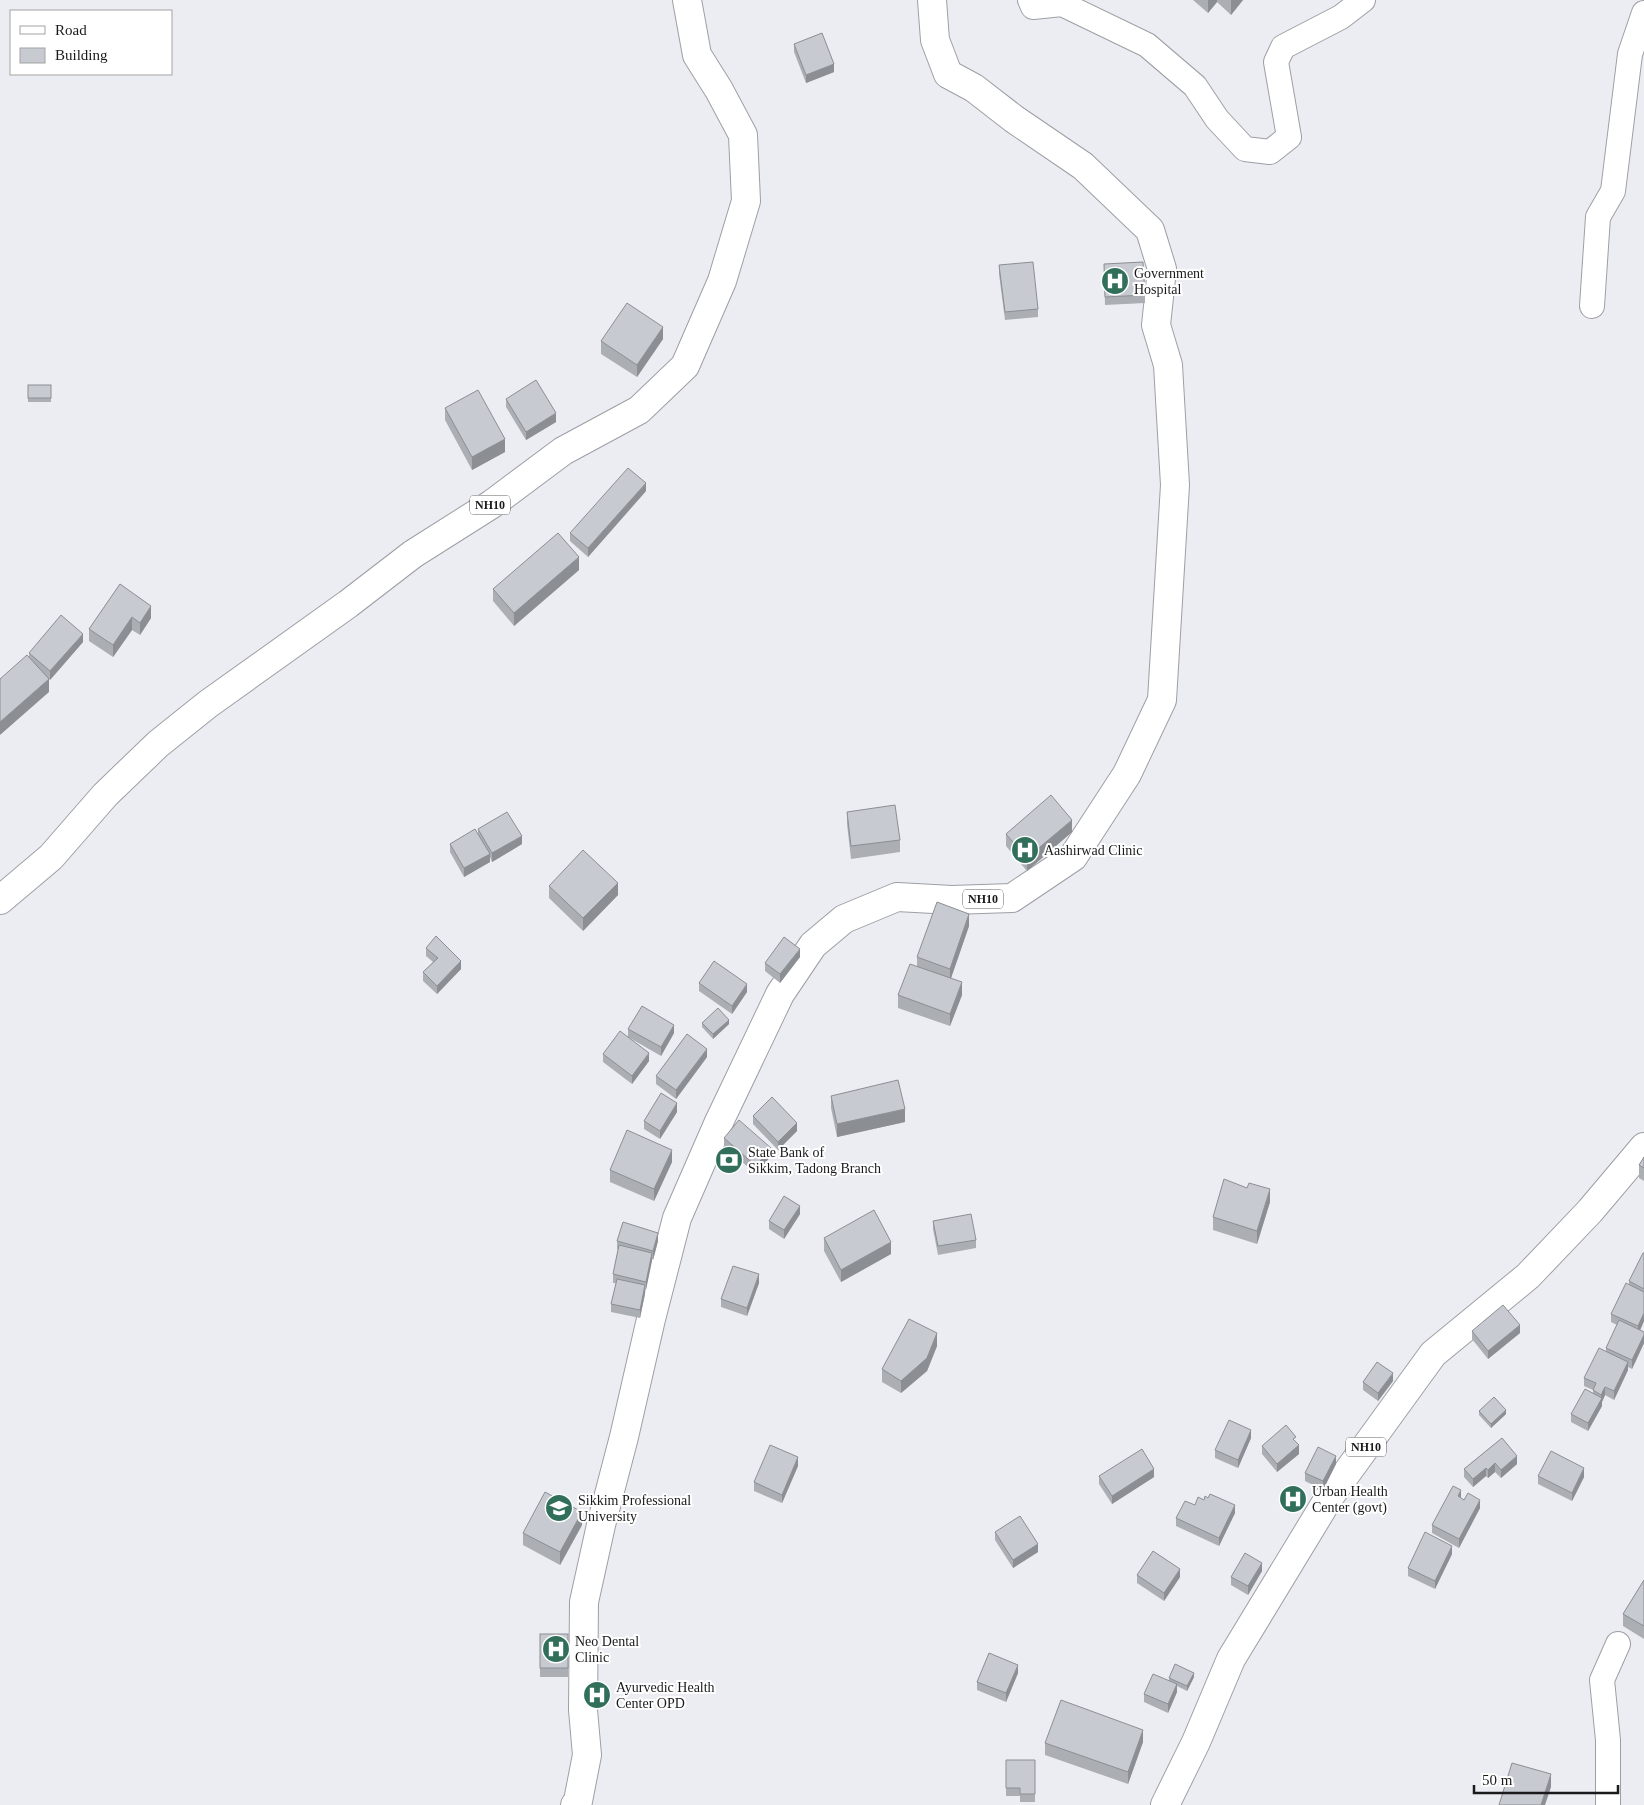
<svg xmlns="http://www.w3.org/2000/svg" width="1644" height="1805" font-family="'Times New Roman',serif">
  <style>
    .lines { fill: none; stroke-linecap: round; stroke-linejoin: round }
    .minor-casing { stroke: #9e9fa5; stroke-width: 26 }
    .highway-casing { stroke: #9e9fa5; stroke-width: 30 }
    .minor { stroke: #fff; stroke-width: 24 }
    .highway { stroke: #fff; stroke-width: 28 }
    .wall { fill: #abafb4 }
    .shaded-wall { fill: #8b8e92 }
    .building { fill: #c7cbd1; stroke: #8b8e92 }
    .labels { text-anchor: middle; stroke-width: 4; stroke-linejoin: round; paint-order: stroke }
    .shield { fill: #fff; stroke: #5f5f60; stroke-width: 1 }
    .shield-label { font-size: 12px; font-weight: bold; fill: #1a1a1c }
    .poi-label { font-size: 14px; fill: #1a1a1c; stroke: #fff; text-anchor: start }
  </style>
  <rect width="100%" height="100%" fill="#ecedf3"/>
  <g class="lines">
    <!-- minor casing -->
    <g class="minor-casing">
      <g id="minor">
        <polyline points="1030,0 1033,7 1062,4 1147,45 1195,86 1217,119 1245,149 1270,152 1289,137 1276,62 1283,47 1341,17 1363,0"/>
        <polyline points="1592,306 1598,217 1613,191 1630,54 1644,13"/>
        <polyline points="1608,1805 1608,1740 1602,1680 1618,1644"/>
      </g>
    </g>
    <!-- highway casing -->
    <g class="highway-casing">
      <g id="highway">
        <polyline points="0,900 51,857 105,795 158,744 208,704 348,604 413,554 492,504 563,451 639,410 685,366 722,281 746,201 743,135 719,90 697,55 687,0"/>
        <polyline points="575,1805 578,1801 587,1755 583,1710 584,1602 601,1525 624,1437 651,1319 677,1218 718,1124 780,994 813,945 844,919 897,897 952,900 1012,898 1073,857 1127,774 1162,700 1175,485 1168,365 1156,325 1162,269 1150,230 1083,166 1014,119 974,88 948,74 935,40 932,0"/>
        <polyline points="1165,1805 1196,1742 1231,1659 1330,1496 1433,1354 1528,1276 1590,1211 1644,1147"/>
      </g>
    </g>
    <!-- minor -->
    <use href="#minor" class="minor"/>
    <!-- highway -->
    <use href="#highway" class="highway"/>
  </g>
  <!-- wall -->
  <g class="wall">
    <polygon points="1193,0 1243,0 1231,15 1217,2 1208,13"/>
    <polygon points="794,44 834,72 806,83 794,52"/>
    <polygon points="1104,264 1145,295 1145,303 1105,305"/>
    <polygon points="999,265 1038,309 1038,317 1005,320 999,274"/>
    <polygon points="663,339 637,377 601,354 601,341"/>
    <rect x="28" y="385" width="23" height="17"/>
    <polygon points="506,399 556,422 526,440 506,407"/>
    <polygon points="445,408 505,452 472,470 445,420"/>
    <polygon points="646,491 588,557 570,541 570,533"/>
    <polygon points="579,570 514,626 493,601 493,589"/>
    <polygon points="120,584 151,618 140,635 132,630 113,657 89,641 89,629"/>
    <polygon points="83,642 50,680 47,677 49,692 29,657 29,653"/>
    <polygon points="847,812 900,840 900,852 851,859 847,824"/>
    <polygon points="478,829 522,844 492,862 490,857 490,862 464,877 450,852 450,844 478,833"/>
    <polygon points="1072,832 1027,871 1006,846 1006,834"/>
    <polygon points="549,886 618,895 583,931 549,898"/>
    <polygon points="969,926 951,978 962,995 950,1026 898,1008 898,995 917,966 917,957"/>
    <polygon points="426,948 461,969 437,994 423,981 423,972 433,962 426,956"/>
    <polygon points="800,957 780,983 765,971 765,963"/>
    <polygon points="699,983 747,992 732,1014 699,991"/>
    <polygon points="702,1023 729,1024 713,1039 702,1027"/>
    <polygon points="628,1029 674,1033 661,1056 628,1037"/>
    <polygon points="603,1054 649,1061 632,1084 603,1062"/>
    <polygon points="707,1057 676,1099 656,1084 656,1076"/>
    <polygon points="831,1096 905,1122 837,1137 831,1108"/>
    <polygon points="677,1112 660,1139 644,1129 644,1121"/>
    <polygon points="753,1116 797,1131 778,1150 753,1124"/>
    <polygon points="724,1138 771,1156 756,1174 724,1146"/>
    <polygon points="1644,1157 1644,1181 1639,1178 1639,1165"/>
    <polygon points="672,1162 654,1201 610,1182 610,1170"/>
    <polygon points="1270,1202 1257,1244 1213,1230 1213,1217"/>
    <polygon points="800,1214 784,1239 769,1229 769,1221"/>
    <polygon points="933,1221 976,1240 976,1248 938,1255 933,1229"/>
    <polygon points="824,1238 891,1254 841,1282 824,1251"/>
    <polygon points="617,1241 658,1241 653,1260 652,1259 640,1318 611,1312 611,1304 616,1283 613,1283 613,1274 618,1249 617,1249"/>
    <polygon points="1644,1253 1644,1321 1640,1330 1644,1332 1644,1343 1632,1369 1628,1367 1628,1370 1614,1400 1605,1395 1602,1402 1602,1406 1588,1431 1571,1422 1571,1414 1593,1393 1593,1390 1584,1386 1584,1378 1606,1351 1606,1348 1617,1325 1611,1322 1611,1314 1629,1285 1629,1281"/>
    <polygon points="759,1283 747,1316 721,1307 721,1299"/>
    <polygon points="1472,1331 1520,1333 1488,1359 1472,1339"/>
    <polygon points="937,1346 927,1371 901,1393 882,1382 882,1369"/>
    <polygon points="1393,1381 1378,1401 1363,1390 1363,1382"/>
    <polygon points="1479,1411 1506,1414 1491,1428 1479,1415"/>
    <polygon points="1251,1438 1238,1468 1215,1458 1215,1450"/>
    <polygon points="1502,1438 1517,1464 1501,1478 1495,1472 1488,1478 1486,1476 1473,1487 1464,1477 1464,1469"/>
    <polygon points="1296,1442 1299,1454 1277,1472 1262,1454 1262,1446"/>
    <polygon points="1336,1464 1323,1490 1305,1481 1305,1473"/>
    <polygon points="798,1466 782,1503 754,1491 754,1482"/>
    <polygon points="1099,1476 1154,1477 1112,1504 1099,1484"/>
    <polygon points="1538,1476 1584,1477 1572,1501 1538,1484"/>
    <polygon points="1461,1498 1480,1508 1459,1548 1432,1533 1432,1525"/>
    <polygon points="1195,1505 1235,1513 1219,1546 1176,1526 1176,1518"/>
    <polygon points="582,1525 560,1565 523,1545 523,1533"/>
    <polygon points="995,1532 1038,1552 1013,1568 995,1540"/>
    <polygon points="1452,1554 1435,1589 1408,1576 1408,1568"/>
    <polygon points="1262,1571 1248,1595 1231,1585 1231,1577"/>
    <polygon points="1137,1575 1180,1577 1164,1601 1137,1583"/>
    <polygon points="1644,1580 1644,1639 1623,1626 1623,1614"/>
    <rect x="540" y="1634" width="28" height="43"/>
    <polygon points="1018,1673 1006,1702 977,1690 977,1682"/>
    <polygon points="1194,1677 1187,1691 1177,1686 1177,1692 1168,1713 1144,1702 1144,1694 1169,1681 1169,1678"/>
    <polygon points="1143,1742 1128,1784 1045,1755 1045,1743"/>
    <polygon points="1006,1760 1035,1760 1035,1802 1020,1802 1020,1796 1006,1796"/>
  </g>
  <!-- shaded-wall -->
  <g class="shaded-wall">
    <polygon points="1208,0 1217,0 1217,2 1208,13"/>
    <polygon points="1231,0 1243,0 1231,15"/>
    <polygon points="834,64 834,72 806,83 806,75"/>
    <polygon points="663,327 663,339 637,377 637,365"/>
    <polygon points="556,413 556,422 526,440 526,432"/>
    <polygon points="505,439 505,452 472,470 472,457"/>
    <polygon points="646,483 646,491 588,557 588,548"/>
    <polygon points="579,557 579,570 514,626 514,613"/>
    <polygon points="151,606 151,618 140,635 140,623"/>
    <polygon points="132,617 132,630 113,657 113,645"/>
    <polygon points="83,634 83,642 50,680 50,671"/>
    <polygon points="49,679 49,692 0,735 0,722"/>
    <polygon points="1072,820 1072,832 1027,871 1027,858"/>
    <polygon points="522,836 522,844 492,862 492,853"/>
    <polygon points="490,854 490,862 464,877 464,868"/>
    <polygon points="618,883 618,895 583,931 583,918"/>
    <polygon points="969,914 969,926 950,981 950,969"/>
    <polygon points="800,949 800,957 780,983 780,974"/>
    <polygon points="461,961 461,969 437,994 437,986"/>
    <polygon points="962,982 962,995 950,1026 950,1014"/>
    <polygon points="747,984 747,992 732,1014 732,1006"/>
    <polygon points="729,1020 729,1024 713,1039 713,1034"/>
    <polygon points="674,1025 674,1033 661,1056 661,1047"/>
    <polygon points="707,1049 707,1057 676,1099 676,1090"/>
    <polygon points="649,1053 649,1061 632,1084 632,1076"/>
    <polygon points="677,1103 677,1112 660,1139 660,1131"/>
    <polygon points="905,1109 905,1122 837,1137 837,1124"/>
    <polygon points="797,1123 797,1131 778,1150 778,1142"/>
    <polygon points="771,1148 771,1156 756,1174 756,1166"/>
    <polygon points="672,1150 672,1162 654,1201 654,1189"/>
    <polygon points="1270,1189 1270,1202 1257,1244 1257,1231"/>
    <polygon points="800,1206 800,1214 784,1239 784,1230"/>
    <polygon points="658,1233 658,1241 653,1260 653,1251"/>
    <polygon points="891,1242 891,1254 841,1282 841,1270"/>
    <polygon points="652,1253 652,1261 646,1290 646,1282"/>
    <polygon points="759,1274 759,1283 747,1316 747,1308"/>
    <polygon points="645,1285 645,1294 640,1318 640,1310"/>
    <polygon points="1644,1313 1644,1321 1638,1335 1638,1326"/>
    <polygon points="1520,1325 1520,1333 1488,1359 1488,1351"/>
    <polygon points="937,1333 937,1346 927,1371 901,1393 901,1381"/>
    <polygon points="1644,1335 1644,1343 1632,1369 1632,1360"/>
    <polygon points="1628,1362 1628,1370 1614,1400 1614,1391"/>
    <polygon points="1393,1373 1393,1381 1378,1401 1378,1393"/>
    <polygon points="1605,1387 1605,1395 1602,1402 1602,1406 1588,1431 1588,1423 1601,1399 1601,1395"/>
    <polygon points="1506,1410 1506,1414 1491,1428 1491,1424"/>
    <polygon points="1251,1430 1251,1438 1238,1468 1238,1460"/>
    <polygon points="1299,1445 1299,1454 1277,1472 1277,1464"/>
    <polygon points="1336,1456 1336,1464 1323,1490 1323,1481"/>
    <polygon points="1517,1456 1517,1464 1501,1478 1501,1470"/>
    <polygon points="798,1457 798,1466 782,1503 782,1495"/>
    <polygon points="1495,1463 1495,1472 1488,1478 1488,1470"/>
    <polygon points="1486,1468 1486,1476 1473,1487 1473,1479"/>
    <polygon points="1584,1468 1584,1477 1572,1501 1572,1493"/>
    <polygon points="1154,1469 1154,1477 1112,1504 1112,1496"/>
    <polygon points="1461,1490 1461,1498 1458,1496"/>
    <polygon points="1480,1500 1480,1508 1459,1548 1459,1539"/>
    <polygon points="1235,1505 1235,1513 1219,1546 1219,1538"/>
    <polygon points="582,1512 582,1525 560,1565 560,1552"/>
    <polygon points="1038,1544 1038,1552 1013,1568 1013,1560"/>
    <polygon points="1452,1546 1452,1554 1435,1589 1435,1581"/>
    <polygon points="1262,1563 1262,1571 1248,1595 1248,1586"/>
    <polygon points="1180,1569 1180,1577 1164,1601 1164,1593"/>
    <polygon points="1018,1665 1018,1673 1006,1702 1006,1693"/>
    <polygon points="1194,1673 1194,1677 1187,1691 1187,1686"/>
    <polygon points="1177,1684 1177,1692 1168,1713 1168,1704"/>
    <polygon points="1143,1730 1143,1742 1128,1784 1128,1772"/>
    <polygon points="1551,1774 1551,1787 1545,1805 1541,1805"/>
  </g>
  <!-- building -->
  <g class="building">
    <polygon points="822,33 834,64 806,75 794,44"/>
    <polygon points="1033,262 1038,309 1005,312 999,265"/>
    <polygon points="1143,262 1145,295 1105,297 1104,264"/>
    <polygon points="627,303 663,327 637,365 601,341"/>
    <polygon points="536,380 556,413 526,432 506,399"/>
    <rect x="28" y="385" width="23" height="13"/>
    <polygon points="478,390 505,439 472,457 445,408"/>
    <polygon points="628,468 646,483 588,548 570,533"/>
    <polygon points="558,533 579,557 514,613 493,589"/>
    <polygon points="120,584 151,606 140,623 132,617 113,645 89,629"/>
    <polygon points="61,615 83,634 50,671 29,653"/>
    <polygon points="27,655 49,679 0,722 0,679"/>
    <polygon points="1051,795 1072,820 1027,858 1006,834"/>
    <polygon points="895,805 900,840 851,846 847,812"/>
    <polygon points="507,812 522,836 492,853 478,829"/>
    <polygon points="475,829 490,854 464,868 450,844"/>
    <polygon points="583,850 618,883 583,918 549,886"/>
    <polygon points="937,902 969,914 950,969 917,957"/>
    <polygon points="436,936 461,961 437,986 423,972 438,958 426,948"/>
    <polygon points="784,937 800,949 780,974 765,963"/>
    <polygon points="714,961 747,984 732,1006 699,983"/>
    <polygon points="910,964 962,982 950,1014 898,995"/>
    <polygon points="642,1006 674,1025 661,1047 628,1029"/>
    <polygon points="718,1008 729,1020 713,1034 702,1023"/>
    <polygon points="620,1031 649,1053 632,1076 603,1054"/>
    <polygon points="687,1034 707,1049 676,1090 656,1076"/>
    <polygon points="898,1080 905,1109 837,1124 831,1096"/>
    <polygon points="661,1093 677,1103 660,1131 644,1121"/>
    <polygon points="772,1097 797,1123 778,1142 753,1116"/>
    <polygon points="739,1120 771,1148 756,1166 724,1138"/>
    <polygon points="627,1130 672,1150 654,1189 610,1170"/>
    <polygon points="1644,1157 1644,1168 1639,1165"/>
    <polygon points="1224,1179 1247,1188 1249,1183 1270,1189 1257,1231 1213,1217"/>
    <polygon points="784,1196 800,1206 784,1230 769,1221"/>
    <polygon points="874,1210 891,1242 841,1270 824,1238"/>
    <polygon points="971,1214 976,1240 938,1246 933,1221"/>
    <polygon points="623,1222 658,1233 653,1251 617,1241"/>
    <polygon points="619,1245 652,1253 646,1282 613,1274"/>
    <polygon points="1643,1253 1644,1253 1644,1289 1629,1281"/>
    <polygon points="733,1266 759,1274 747,1308 721,1299"/>
    <polygon points="617,1279 645,1285 640,1310 611,1304"/>
    <polygon points="1626,1283 1644,1292 1644,1313 1638,1326 1611,1314"/>
    <polygon points="1503,1305 1520,1325 1488,1351 1472,1331"/>
    <polygon points="909,1319 937,1333 927,1358 901,1381 882,1369"/>
    <polygon points="1619,1320 1644,1332 1644,1335 1632,1360 1606,1348"/>
    <polygon points="1599,1348 1628,1362 1614,1391 1605,1387 1601,1395 1593,1390 1596,1383 1584,1378"/>
    <polygon points="1377,1362 1393,1373 1378,1393 1363,1382"/>
    <polygon points="1585,1389 1602,1398 1588,1423 1571,1414"/>
    <polygon points="1494,1397 1506,1410 1491,1424 1479,1411"/>
    <polygon points="1229,1420 1251,1430 1238,1460 1215,1450"/>
    <polygon points="1286,1425 1296,1437 1293,1439 1299,1445 1277,1464 1262,1446"/>
    <polygon points="1502,1438 1517,1456 1501,1470 1495,1463 1488,1470 1486,1468 1473,1479 1464,1469"/>
    <polygon points="770,1445 798,1457 782,1495 754,1482"/>
    <polygon points="1318,1447 1336,1456 1323,1481 1305,1473"/>
    <polygon points="1142,1449 1154,1469 1112,1496 1099,1476"/>
    <polygon points="1551,1451 1584,1468 1572,1493 1538,1476"/>
    <polygon points="1453,1486 1461,1490 1458,1496 1464,1500 1468,1493 1480,1500 1459,1539 1432,1525"/>
    <polygon points="545,1492 582,1512 560,1552 523,1533"/>
    <polygon points="1210,1494 1235,1505 1219,1538 1176,1518 1185,1501 1195,1505 1198,1497 1204,1500 1205,1496 1208,1498"/>
    <polygon points="1020,1516 1038,1544 1013,1560 995,1532"/>
    <polygon points="1425,1532 1452,1546 1435,1581 1408,1568"/>
    <polygon points="1153,1551 1180,1569 1164,1593 1137,1575"/>
    <polygon points="1245,1553 1262,1563 1248,1586 1231,1577"/>
    <polygon points="1644,1580 1644,1626 1623,1614"/>
    <rect x="540" y="1634" width="28" height="34"/>
    <polygon points="989,1653 1018,1665 1006,1693 977,1682"/>
    <polygon points="1175,1664 1194,1673 1187,1686 1169,1678"/>
    <polygon points="1153,1674 1177,1684 1168,1704 1144,1694"/>
    <polygon points="1061,1700 1143,1730 1128,1772 1045,1743"/>
    <polygon points="1006,1760 1035,1760 1035,1794 1020,1794 1020,1788 1006,1788"/>
    <polygon points="1512,1763 1551,1774 1541,1805 1499,1805"/>
  </g>
  <!-- icons -->
  <defs>
    <g id="hospital-disc" transform="scale(1.4375)"><circle r="9.5" fill="#316f5b" stroke="#fff"/><path d="M-5-5h3v3.5h4V-5h3V5h-3V1.5h-4V5h-3Z" fill="#fff"/></g>
    <g id="bank-disc" transform="scale(1.4375)"><circle r="9.5" fill="#316f5b" stroke="#fff"/><path d="M-6-4H6V4H-6ZM0-2.3a2.3 2.3 0 1 0 0 4.6a2.3 2.3 0 1 0 0-4.6Z" fill="#fff"/></g>
    <g id="university-disc" transform="scale(1.4375)"><circle r="9.5" fill="#316f5b" stroke="#fff"/><path d="M0-5L7-2L0 1L-7-2ZM-4 1L0 2.5L4 1V4Q0 6-4 4Z" fill="#fff"/></g>
  </defs>
  <g fill-rule="evenodd">
    <use href="#hospital-disc" x="1115" y="281"/>
    <use href="#hospital-disc" x="1025" y="850"/>
    <use href="#bank-disc" x="729" y="1160"/>
    <use href="#hospital-disc" x="1293" y="1499"/>
    <use href="#university-disc" x="559" y="1508"/>
    <use href="#hospital-disc" x="556" y="1649"/>
    <use href="#hospital-disc" x="597" y="1695"/>
  </g>
  <g class="labels">
    <!-- shield labels -->
    <g class="shield">
      <rect x="470" y="495.5" width="40" height="19" rx="4"/>
      <rect x="963" y="889.5" width="40" height="19" rx="4"/>
      <rect x="1346" y="1437.5" width="40" height="19" rx="4"/>
    </g>
    <g class="shield-label">
      <text x="490" y="509">NH10</text>
      <text x="983" y="903">NH10</text>
      <text x="1366" y="1451">NH10</text>
    </g>
    <!-- poi labels -->
    <g class="poi-label">
      <text x="1134" y="278">Government<tspan x="1134" dy="16">Hospital</tspan></text>
      <text x="1044" y="855">Aashirwad Clinic</text>
      <text x="748" y="1157">State Bank of<tspan x="748" dy="16">Sikkim, Tadong Branch</tspan></text>
      <text x="1312" y="1496">Urban Health<tspan x="1312" dy="16">Center (govt)</tspan></text>
      <text x="578" y="1505">Sikkim Professional<tspan x="578" dy="16">University</tspan></text>
      <text x="575" y="1646">Neo Dental<tspan x="575" dy="16">Clinic</tspan></text>
      <text x="616" y="1692">Ayurvedic Health<tspan x="616" dy="16">Center OPD</tspan></text>
    </g>
  </g>
  <!-- legend -->
  <rect x="10" y="10" width="162" height="65" fill="#ffffff" stroke="#a3a3a4"/>
  <rect x="20" y="26" width="25" height="8" fill="#ffffff" stroke="#a3a3a4"/>
  <text x="55" y="35" font-size="15" fill="#1a1a1c">Road</text>
  <rect x="20" y="48" width="25" height="15" fill="#c7cbd1" stroke="#a3a3a4"/>
  <text x="55" y="60" font-size="15" fill="#1a1a1c">Building</text>
  <!-- scale -->
  <path d="M1474 1785v8h144v-8" fill="none" stroke="#1a1a1c" stroke-width="2.5"/>
  <text x="1482" y="1785" font-size="15" fill="#1a1a1c" stroke="#ffffff" stroke-width="4" paint-order="stroke">50 m</text>
</svg>
